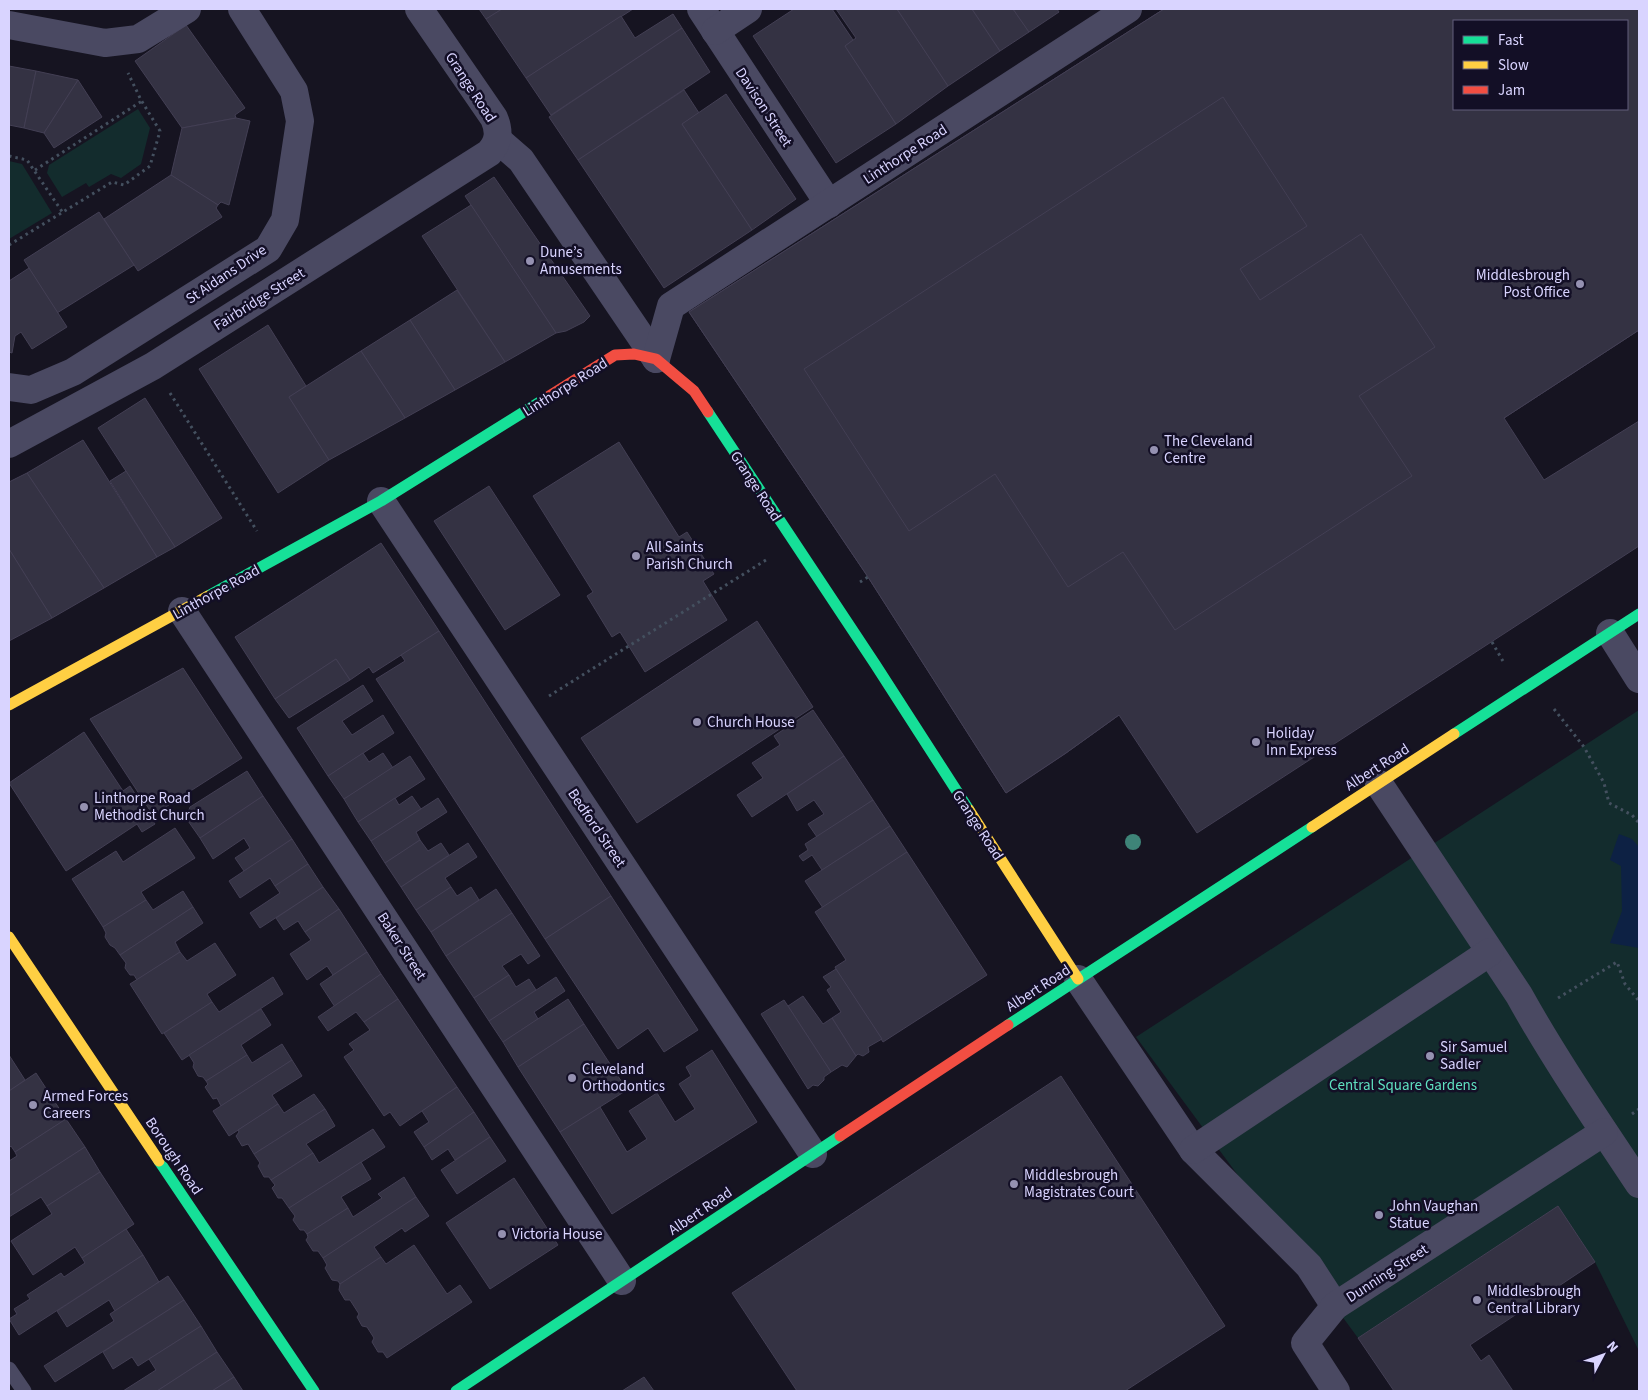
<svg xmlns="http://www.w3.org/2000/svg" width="1648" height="1400" font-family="'Source Sans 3',sans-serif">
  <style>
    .green { fill: #132c2d }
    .water { fill: #0d2144 }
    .building { fill: #343243; stroke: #433f54; fill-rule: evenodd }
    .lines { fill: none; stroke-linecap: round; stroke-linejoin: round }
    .path { stroke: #44505f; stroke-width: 3; stroke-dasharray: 2.5 4; stroke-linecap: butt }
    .lane { stroke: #4a4962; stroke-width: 15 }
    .street { stroke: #4a4962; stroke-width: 28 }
    .fast { stroke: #16e098; stroke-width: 11 }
    .slow { stroke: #ffcf43; stroke-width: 11 }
    .jam { stroke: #f24e42; stroke-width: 11 }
    .tree { fill: #3e8478 }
    .poi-dot { fill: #9591b1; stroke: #130f26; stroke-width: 2 }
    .labels { text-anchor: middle; stroke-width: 5; stroke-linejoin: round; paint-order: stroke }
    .street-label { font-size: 15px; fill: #d9d4ff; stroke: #130f26 }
    .poi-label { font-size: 15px; fill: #d9d4ff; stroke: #130f26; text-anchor: start }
    .park-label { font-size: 15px; fill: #5fe0c0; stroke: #130f26 }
  </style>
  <rect width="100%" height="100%" fill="#161421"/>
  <!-- green -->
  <g class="green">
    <polygon points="138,109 150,128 141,164 121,178 111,174 89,187 86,183 62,197 47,173 49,165"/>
    <polygon points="9,161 22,164 52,213 9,239"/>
    <polygon points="1639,710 1639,1351 1595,1262 1558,1206 1358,1338 1136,1037"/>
  </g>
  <!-- water -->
  <polygon class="water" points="1619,834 1632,839 1639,847 1639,948 1610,943 1622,911 1621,866 1610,860"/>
  <!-- building -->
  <g class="building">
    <polygon points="479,9 502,9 486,19"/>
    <polygon points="502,9 633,9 526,78 486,19"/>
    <polygon points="794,9 832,9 853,40 845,46 896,124 836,163 753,36"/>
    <polygon points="836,9 897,9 948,86 896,124 845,46 856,38"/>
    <polygon points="897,9 972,9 1000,51 948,86"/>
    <polygon points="972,9 1013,9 1029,32 1000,51"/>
    <polygon points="1013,9 1057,9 1059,12 1029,32"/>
    <path d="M1164,9h475v140l-49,32 49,75v74l-135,88 -423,245 15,23 23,29 -53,38 -60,40 -138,-216 -179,-265zM1454,21h173v88h-173z"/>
    <path d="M1164,9h475v321l-135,88 40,62 95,-59v125l-442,287 -78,-118 -53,38 -60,40 -138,-216 -179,-265zM1454,21h173v88h-173z"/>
    <polygon points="673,14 682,28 551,115 526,78 621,16 635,38"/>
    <polygon points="186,25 245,108 235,115 236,118 182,128 135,61"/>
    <polygon points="682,28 710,72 578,160 549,117"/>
    <polygon points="9,66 36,71 24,128 9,125"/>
    <polygon points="36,71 78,80 44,133 24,128"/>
    <polygon points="78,80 102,117 54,148 44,133"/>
    <polygon points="684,90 699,113 682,124 752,230 664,288 578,160"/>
    <polygon points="726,94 796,199 752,230 682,124"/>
    <polygon points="1223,97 1307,226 1240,269 1260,300 1361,234 1435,347 1359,396 1412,476 1175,630 1123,552 1068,587 995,474 909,531 804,369"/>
    <polygon points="236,118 250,121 229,205 221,202 218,205 171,175 182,128"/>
    <polygon points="171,175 218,205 216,208 222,217 138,271 104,219"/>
    <polygon points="494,177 590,316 584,322 566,331 556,333 465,196"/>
    <polygon points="471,205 556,333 505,362 422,236"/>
    <polygon points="99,212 134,265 57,313 24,260"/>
    <polygon points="29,268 67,327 32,349 21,332 15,336 12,353 9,352 9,281"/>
    <polygon points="457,290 505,362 455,390 410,320"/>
    <polygon points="410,320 455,390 405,418 361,351"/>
    <polygon points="268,325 306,386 289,397 329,460 278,493 199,369"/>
    <polygon points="361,351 405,418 329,460 289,397"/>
    <polygon points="145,398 222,518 175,547 98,428"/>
    <polygon points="83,440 157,557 104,588 27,473"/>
    <polygon points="619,442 679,537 687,532 714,574 703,581 727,620 645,672 620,632 612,637 587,596 593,592 533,496"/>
    <polygon points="126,471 175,547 157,557 110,481"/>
    <polygon points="27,473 104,588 52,618 9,549 9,482"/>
    <polygon points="489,486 560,595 505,630 434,521"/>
    <polygon points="381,543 439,631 373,673 369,667 350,680 336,659 275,699 235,637"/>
    <polygon points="9,549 52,618 9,641"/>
    <polygon points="757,621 813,707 637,823 581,738"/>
    <polygon points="439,631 611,896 545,939 376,679 405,661 401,655"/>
    <polygon points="336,659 350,680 289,718 275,699"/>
    <polygon points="183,668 242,758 153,815 90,719"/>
    <polygon points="363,685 373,701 342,721 352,735 383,715 394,733 328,776 297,728"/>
    <polygon points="813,710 844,756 752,817 737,795 763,778 752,763 780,745 774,736"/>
    <polygon points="84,732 123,791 130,786 155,824 142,832 137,824 66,871 9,783"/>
    <polygon points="363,753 369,762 383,753 393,768 344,799 328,776"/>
    <polygon points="410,756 425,779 358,822 344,799"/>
    <polygon points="844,756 873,800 817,837 808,824 824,814 814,800 797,811 787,794"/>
    <polygon points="247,771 263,796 200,838 186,818 190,807"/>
    <polygon points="263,796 292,839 244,871 235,858 250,848 244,838 213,859 200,838"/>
    <polygon points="412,796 421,809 371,841 358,822 395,798 399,805"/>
    <polygon points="438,798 447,812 416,832 420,840 385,863 371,841"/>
    <polygon points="873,800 890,826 822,870 812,855 803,861 799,856 808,850 805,844"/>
    <polygon points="890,826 907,852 823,908 805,881"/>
    <polygon points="175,828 195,858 141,892 146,900 103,927 72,879 116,851 123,862"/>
    <polygon points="292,839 308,864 275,886 270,878 240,898 229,881"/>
    <polygon points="420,840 428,851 441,843 449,855 401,887 385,863"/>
    <polygon points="468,843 477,857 445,878 451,887 416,910 401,887"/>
    <polygon points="907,852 987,975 883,1042 836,969 835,967 846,960 815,912"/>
    <polygon points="308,864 323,887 260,928 250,913 280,893 275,886"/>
    <polygon points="323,887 339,909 305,932 298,921 284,930 276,918"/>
    <polygon points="451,887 457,896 471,887 479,900 431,932 416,910"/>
    <polygon points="496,889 512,913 446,956 431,932"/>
    <polygon points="183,891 193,907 120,955 115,948 110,945 105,937 106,933 103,927 146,900 153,910"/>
    <polygon points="611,896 698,1030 664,1052 648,1028 618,1049 545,939"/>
    <polygon points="193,907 203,923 175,942 180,952 137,980 134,975 130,975 125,968 126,963 120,955"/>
    <polygon points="339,909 367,952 333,975 327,966 307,980 290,954 311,940 305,932"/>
    <polygon points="512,913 540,956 528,964 521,954 502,966 509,975 474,998 446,956"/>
    <polygon points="215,943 236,975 207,994 212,1002 162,1034 130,984 180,952 187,961"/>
    <polygon points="367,952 381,974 335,1007 320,984"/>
    <polygon points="836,969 882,1039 868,1047 869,1052 863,1056 858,1054 856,1056 832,1018 841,1012 827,990 831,987 823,977"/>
    <polygon points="381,974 398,999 364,1022 356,1012 328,1031 318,1017"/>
    <polygon points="509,975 516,987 529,979 536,990 489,1021 474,998"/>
    <polygon points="273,977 283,994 182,1060 164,1033 212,1002 219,1012"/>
    <polygon points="556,977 565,991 534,1012 538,1019 503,1042 489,1021"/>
    <polygon points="803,996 823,1024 832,1018 856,1056 847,1067 842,1065 831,1072 788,1006"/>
    <polygon points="398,999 457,1087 400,1126 390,1112 384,1116 344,1057 354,1050 349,1044 370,1030 364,1022"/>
    <polygon points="568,999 584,1024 518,1067 503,1042"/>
    <polygon points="784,1000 831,1072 824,1077 824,1080 818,1086 813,1085 808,1089 761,1014"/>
    <polygon points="261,1009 271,1025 241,1045 247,1055 206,1081 203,1077 198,1076 193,1067 194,1063 189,1055"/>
    <polygon points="584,1024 627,1090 560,1132 518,1067"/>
    <polygon points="282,1044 292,1060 221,1106 217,1098 213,1099 205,1087 208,1084 206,1081 247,1055 252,1063"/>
    <polygon points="712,1050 757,1122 612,1214 560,1132 600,1107 627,1152 647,1139 629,1111 657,1093 675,1122 695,1109 679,1084 691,1076 686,1067"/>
    <polygon points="9,1055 25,1080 9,1091"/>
    <polygon points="292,1060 302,1076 272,1095 278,1104 229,1136 213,1111"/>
    <polygon points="36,1073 66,1119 15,1152 11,1146 9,1148 9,1091"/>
    <polygon points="1061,1076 1225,1326 1125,1391 797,1391 732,1293"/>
    <polygon points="457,1087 474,1112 424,1147 414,1132 429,1122 422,1111"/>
    <polygon points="314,1094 325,1109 254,1154 248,1144 242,1146 236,1136 239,1132 238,1130 278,1104 284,1113"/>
    <polygon points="325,1109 335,1126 306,1144 313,1153 271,1180 269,1177 264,1177 258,1166 260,1163 254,1154"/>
    <polygon points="474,1112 490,1137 455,1160 448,1149 432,1160 424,1147"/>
    <polygon points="66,1119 85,1147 9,1196 9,1161 17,1156 15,1152"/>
    <polygon points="373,1129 385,1147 289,1208 282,1198 278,1198 272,1188 275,1185 271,1180 313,1153 319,1163"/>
    <polygon points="490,1137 506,1161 457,1194 441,1170"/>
    <polygon points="85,1147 100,1172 47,1206 41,1197 9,1217 9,1196"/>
    <polygon points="361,1162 371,1179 341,1197 348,1208 307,1234 304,1230 300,1230 293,1220 295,1216 289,1208"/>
    <polygon points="100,1172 134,1224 82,1258 75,1247 33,1275 11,1241 52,1214 47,1206"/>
    <polygon points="404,1177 416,1197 323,1258 318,1251 313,1251 306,1240 308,1237 307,1234 348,1208 353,1217 382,1198 378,1194"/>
    <polygon points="514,1178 558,1245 490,1289 446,1223"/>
    <polygon points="416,1197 429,1216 405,1232 402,1228 374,1247 381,1257 340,1284 338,1281 332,1280 325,1268 327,1265 323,1258"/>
    <polygon points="1558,1206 1595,1262 1470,1345 1481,1361 1489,1355 1513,1391 1394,1391 1358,1338"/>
    <polygon points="126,1229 143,1255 19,1335 9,1319 17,1314 14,1309 30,1299 27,1295 61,1273 64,1277 85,1263 82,1258"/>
    <polygon points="414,1245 447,1294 460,1285 472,1302 387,1358 383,1352 378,1352 372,1342 374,1338 367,1327 362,1326 357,1317 359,1314 350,1300 345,1300 339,1290 340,1284 381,1257 386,1264"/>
    <polygon points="143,1255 159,1282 115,1311 109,1300 67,1327 57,1311"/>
    <polygon points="168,1276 184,1300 55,1382 44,1366 114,1321 110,1314"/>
    <polygon points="184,1300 201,1326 138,1366 132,1357 113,1369 103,1352"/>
    <polygon points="201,1326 217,1352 157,1391 123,1391 156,1370 149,1359"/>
    <polygon points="217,1352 234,1377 212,1391 157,1391"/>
    <polygon points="234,1377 243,1391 212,1391"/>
    <polygon points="644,1377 654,1391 622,1391"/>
  </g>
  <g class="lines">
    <!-- path -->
    <g class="path">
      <polyline points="9,156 27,160 63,213"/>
      <polyline points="35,170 142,101"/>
      <polyline points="9,245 112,182 124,185 150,166 160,131 141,100 128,73"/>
      <polyline points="170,393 257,531"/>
      <polyline points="860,582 868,577"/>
      <polyline points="1492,642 1504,663"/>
      <polyline points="549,696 766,560"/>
      <polyline points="1554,709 1584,747 1604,783 1609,803 1632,815 1639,823"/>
      <polyline points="1558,998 1617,962 1625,984 1639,1001"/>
      <polyline points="1632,1114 1639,1109"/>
    </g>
    <!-- lane -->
    <polyline class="lane" points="9,1369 24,1391"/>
    <!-- street -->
    <g class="street">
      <polyline points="701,9 829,204"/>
      <polyline points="9,25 105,43 138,39 187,9"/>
      <polyline points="715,31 748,9"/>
      <polyline points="498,140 521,160 656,359"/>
      <polyline points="656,359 671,306 1128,9"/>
      <polyline points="9,387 31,390 73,372 268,249 285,220 300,121 294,91 242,9"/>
      <path d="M9,444l144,-78 336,-213c10,-11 11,-21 5,-35l-75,-109"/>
      <polyline points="381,501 813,1154"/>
      <polyline points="182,611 622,1281"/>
      <polyline points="1610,633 1639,679"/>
      <path d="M1379,784l140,211c36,65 79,127 120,189"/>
      <polyline points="1078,979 1193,1150 1309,1266 1335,1306"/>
      <polyline points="1193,1150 1490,952"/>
      <polyline points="1336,1391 1305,1343 1335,1306 1604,1132"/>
    </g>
    <!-- fast -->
    <g class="fast">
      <polyline points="708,412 875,664 969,810"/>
      <polyline points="208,596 381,501 543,400"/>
      <polyline points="1454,734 1639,614"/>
      <polyline points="1008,1025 1312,827"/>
      <polyline points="159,1161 314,1391"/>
      <polyline points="456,1391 840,1136"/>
    </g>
    <!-- slow -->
    <g class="slow">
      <polyline points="9,705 208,596"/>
      <polyline points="969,810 1078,979"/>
      <polyline points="1312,827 1454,734"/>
      <polyline points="9,937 159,1161"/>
    </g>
    <!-- jam -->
    <g class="jam">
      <polyline points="543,400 615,355 634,354 656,359 694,391 708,412"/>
      <polyline points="840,1136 1008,1025"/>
    </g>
  </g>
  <!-- trees -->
  <circle class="tree" cx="1133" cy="842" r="8"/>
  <!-- markers -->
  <g class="poi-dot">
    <circle cx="530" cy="261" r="5"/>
    <circle cx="1580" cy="284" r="5"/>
    <circle cx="1154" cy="450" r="5"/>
    <circle cx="636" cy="556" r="5"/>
    <circle cx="697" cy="722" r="5"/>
    <circle cx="1256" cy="742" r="5"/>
    <circle cx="84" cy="807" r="5"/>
    <circle cx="1430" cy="1056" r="5"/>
    <circle cx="572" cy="1078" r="5"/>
    <circle cx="33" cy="1105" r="5"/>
    <circle cx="1014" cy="1184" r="5"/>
    <circle cx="1379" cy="1215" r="5"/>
    <circle cx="502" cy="1234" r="5"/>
    <circle cx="1477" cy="1300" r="5"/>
  </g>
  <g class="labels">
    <!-- street labels -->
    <g class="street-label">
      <text transform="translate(471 87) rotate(57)" y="5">Grange Road</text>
      <text transform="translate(764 107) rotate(57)" y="5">Davison Street</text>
      <text transform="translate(905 154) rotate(-33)" y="5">Linthorpe Road</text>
      <text transform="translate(226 274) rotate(-34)" y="5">St Aidans Drive</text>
      <text transform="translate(259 299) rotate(-32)" y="5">Fairbridge Street</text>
      <text transform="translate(565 387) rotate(-32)" y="5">Linthorpe Road</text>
      <text transform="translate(756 486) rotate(57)" y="5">Grange Road</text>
      <text transform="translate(216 592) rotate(-29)" y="5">Linthorpe Road</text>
      <text transform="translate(1377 767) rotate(-33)" y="5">Albert Road</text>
      <text transform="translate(978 825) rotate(57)" y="5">Grange Road</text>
      <text transform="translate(597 828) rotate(56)" y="5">Bedford Street</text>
      <text transform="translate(402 946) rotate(57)" y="5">Baker Street</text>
      <text transform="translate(1038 988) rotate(-33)" y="5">Albert Road</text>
      <text transform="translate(174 1156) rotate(56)" y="5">Borough Road</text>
      <text transform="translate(700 1211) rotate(-34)" y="5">Albert Road</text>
      <text transform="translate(1387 1273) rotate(-33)" y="5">Dunning Street</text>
    </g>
    <!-- poi labels -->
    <g class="poi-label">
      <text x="540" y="257">Dune’s<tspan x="540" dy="17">Amusements</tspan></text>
      <text x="1570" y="280" text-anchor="end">Middlesbrough<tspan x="1570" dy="17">Post Office</tspan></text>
      <text x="1164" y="446">The Cleveland<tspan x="1164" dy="17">Centre</tspan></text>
      <text x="646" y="552">All Saints<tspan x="646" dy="17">Parish Church</tspan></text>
      <text x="707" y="727">Church House</text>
      <text x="1266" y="738">Holiday<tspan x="1266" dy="17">Inn Express</tspan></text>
      <text x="94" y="803">Linthorpe Road<tspan x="94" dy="17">Methodist Church</tspan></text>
      <text x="1440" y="1052">Sir Samuel<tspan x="1440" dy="17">Sadler</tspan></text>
      <text x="582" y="1074">Cleveland<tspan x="582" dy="17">Orthodontics</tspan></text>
      <text x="43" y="1101">Armed Forces<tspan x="43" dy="17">Careers</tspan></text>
      <text x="1024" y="1180">Middlesbrough<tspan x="1024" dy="17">Magistrates Court</tspan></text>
      <text x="1389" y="1211">John Vaughan<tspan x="1389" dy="17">Statue</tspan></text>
      <text x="512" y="1239">Victoria House</text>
      <text x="1487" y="1296">Middlesbrough<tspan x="1487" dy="17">Central Library</tspan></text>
    </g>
    <!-- park labels -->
    <g class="park-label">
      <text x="1403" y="1090">Central Square Gardens</text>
    </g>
  </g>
  <!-- border -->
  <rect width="1648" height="1400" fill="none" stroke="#d9d4ff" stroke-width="20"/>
  <!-- legend -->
  <rect x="1453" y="20" width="175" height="90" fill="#130f26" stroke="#625e7d"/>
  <rect x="1463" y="36" width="25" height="8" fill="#16e098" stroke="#625e7d"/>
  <text x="1498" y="45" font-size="15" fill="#d9d4ff">Fast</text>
  <rect x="1463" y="61" width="25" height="8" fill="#ffcf43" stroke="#625e7d"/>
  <text x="1498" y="70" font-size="15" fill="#d9d4ff">Slow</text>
  <rect x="1463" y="86" width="25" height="8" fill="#f24e42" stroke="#625e7d"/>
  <text x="1498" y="95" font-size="15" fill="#d9d4ff">Jam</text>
  <!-- north arrow -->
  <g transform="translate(1603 1355) rotate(49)" stroke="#130f26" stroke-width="4" paint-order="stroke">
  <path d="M0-4L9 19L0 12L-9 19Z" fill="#d9d4ff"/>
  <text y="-8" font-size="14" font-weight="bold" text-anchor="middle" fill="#d9d4ff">N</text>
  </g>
</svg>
